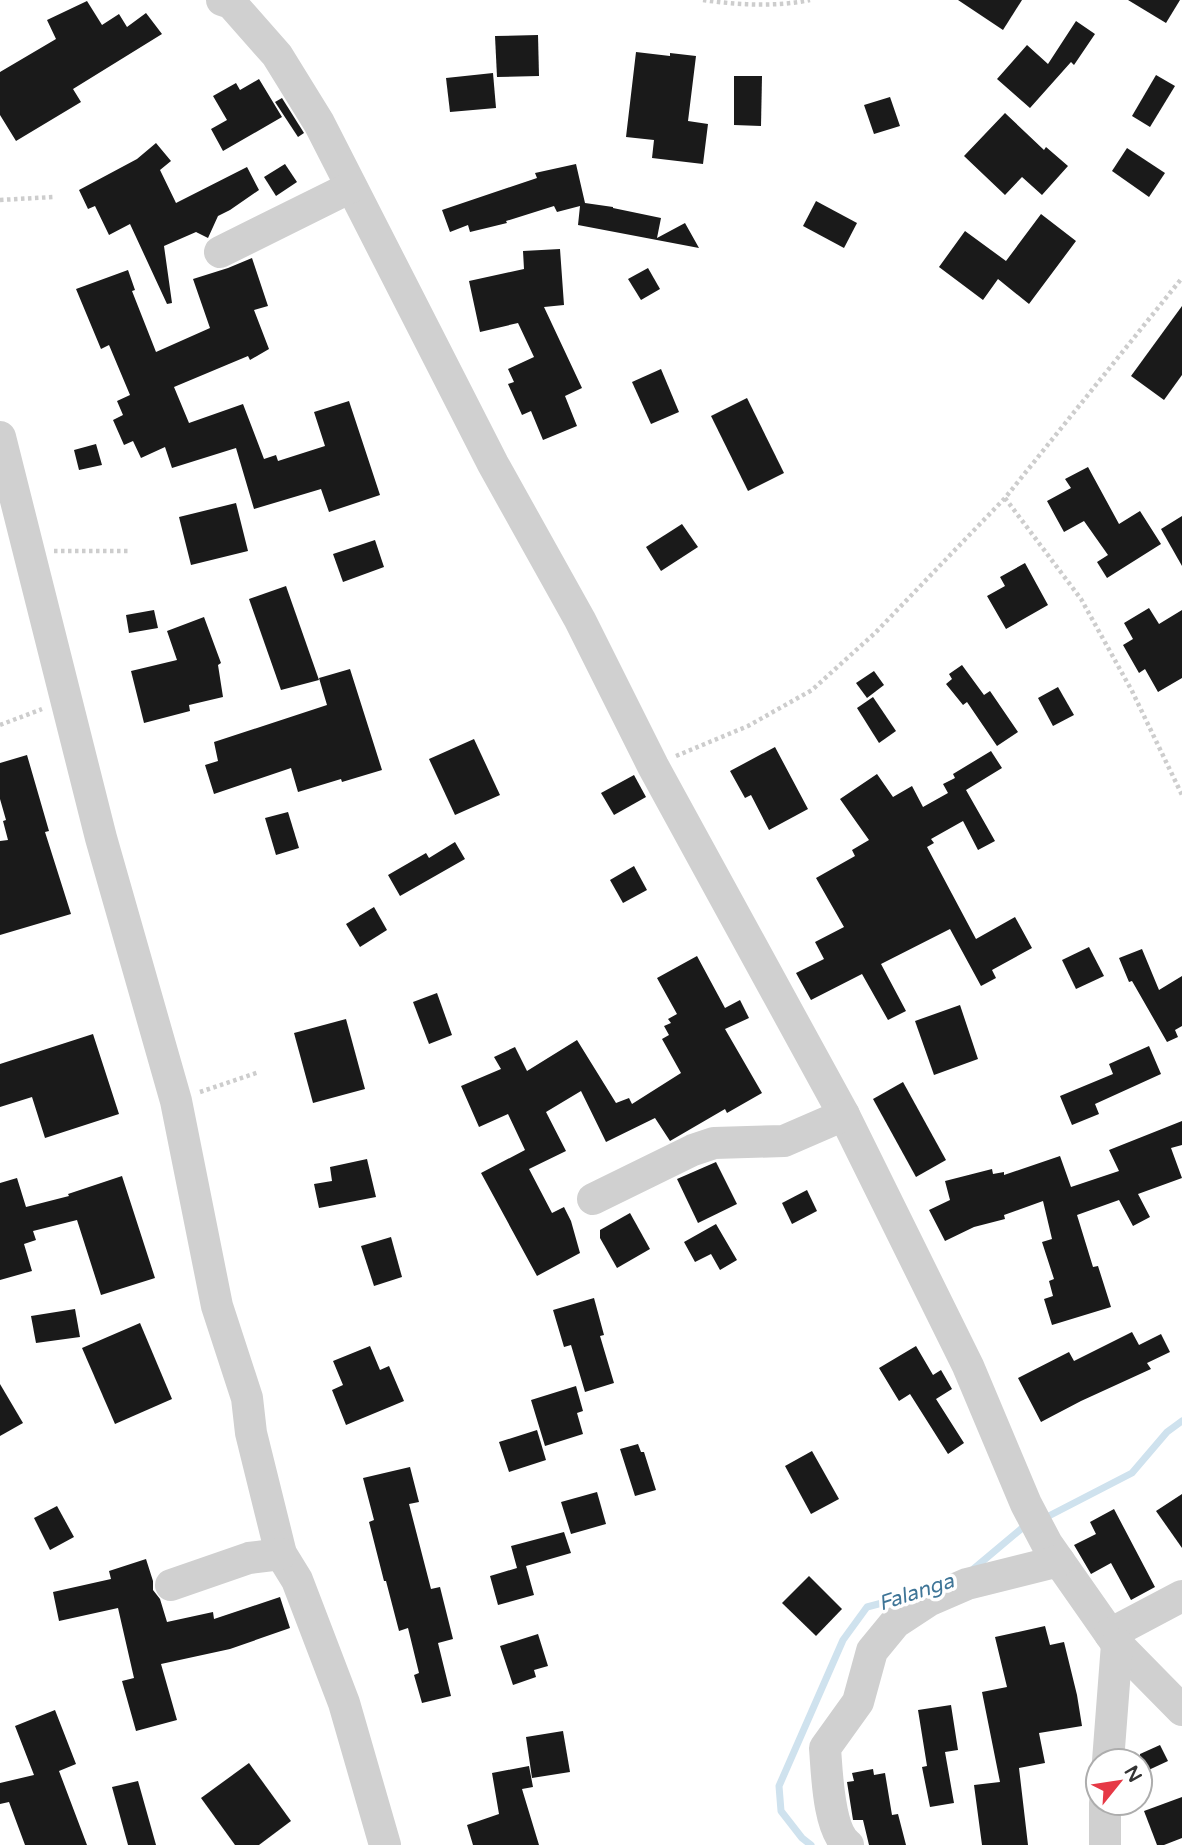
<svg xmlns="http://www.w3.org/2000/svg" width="1182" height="1845" font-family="'Varela Round',sans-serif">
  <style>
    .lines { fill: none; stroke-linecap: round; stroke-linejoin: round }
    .stream { stroke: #cfe2ee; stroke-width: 7 }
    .building { fill: #1a1a1a }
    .path { stroke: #cdcdcd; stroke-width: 4.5; stroke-dasharray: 3.5 3.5; stroke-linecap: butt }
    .minor { stroke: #d0d0d0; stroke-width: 32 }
    .labels { text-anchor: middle; stroke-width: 7; stroke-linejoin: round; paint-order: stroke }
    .water-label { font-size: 21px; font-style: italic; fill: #3f7597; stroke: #fff }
  </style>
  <rect width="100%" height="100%" fill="#fff"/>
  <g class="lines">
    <!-- stream -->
    <g class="stream">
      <polyline points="1041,1520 1132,1473 1167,1432 1182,1421"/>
      <polyline points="971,1571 1021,1529 1027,1526"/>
      <polyline points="811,1845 802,1838 781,1811 779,1786 843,1640 867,1607 916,1594"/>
    </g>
  </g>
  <!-- building -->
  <g class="building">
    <polygon points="958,0 1022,0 1003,30"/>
    <polygon points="1128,0 1180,0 1166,23"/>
    <polygon points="87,1 102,25 119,14 127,27 146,13 162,34 73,89 81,102 16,141 0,115 0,72 56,39 47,20"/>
    <polygon points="1076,21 1095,34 1074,65 1071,62 1030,108 997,79 1027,45 1048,64"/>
    <polygon points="538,35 539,76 497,77 495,36"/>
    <polygon points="636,52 670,56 670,53 696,56 688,121 708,124 703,164 652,158 654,140 626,137"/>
    <polygon points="493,73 496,108 450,112 446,78"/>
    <polygon points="1156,75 1175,86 1150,127 1132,116"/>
    <polygon points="734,76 762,76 761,126 734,125"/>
    <polygon points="259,79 282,117 223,151 211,129 227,120 213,96 236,83 240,90"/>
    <polygon points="890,97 900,126 874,134 864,105"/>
    <polygon points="282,98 304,133 298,137 275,102"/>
    <polygon points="1005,113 1044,150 1046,147 1068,166 1042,195 1022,177 1005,195 964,156"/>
    <polygon points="156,143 171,161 160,170 176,203 247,167 259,190 230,210 218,216 208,238 196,232 164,246 172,303 167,304 130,224 109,235 95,206 88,209 79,190 137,159"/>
    <polygon points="1127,148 1165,173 1149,197 1112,171"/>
    <polygon points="285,164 297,182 276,196 264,177"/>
    <polygon points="576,164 585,203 613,207 613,208 661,218 657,238 685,223 699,248 578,225 580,206 557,212 554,206 506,221 507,223 470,232 468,225 450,232 442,210 537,178 535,173"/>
    <polygon points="816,201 857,223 844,248 803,226"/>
    <polygon points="1041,214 1076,241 1029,304 998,279 983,300 939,267 965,231 1006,261"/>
    <polygon points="560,249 564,305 544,307 582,388 565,396 577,426 543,440 531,411 522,415 508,384 514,382 508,369 534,357 518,323 480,332 469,281 524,269 523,251"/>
    <polygon points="252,258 268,306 254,310 269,349 250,360 248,356 174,387 189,423 243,404 264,459 276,455 278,461 325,446 314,412 349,401 380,495 329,512 321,489 254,509 236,448 172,468 165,447 141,458 133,441 124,445 113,420 123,415 117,401 130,395 109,345 101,349 76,289 128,270 135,290 132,291 156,352 210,328 193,279 228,268"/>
    <polygon points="648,268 660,289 641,300 628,279"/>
    <polygon points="1182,306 1182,375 1164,400 1131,376"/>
    <polygon points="661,369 679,412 651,424 632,382"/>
    <polygon points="747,398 784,473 748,491 711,416"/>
    <polygon points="96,444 102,465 79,470 74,450"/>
    <polygon points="1088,467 1119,524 1140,511 1161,544 1107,578 1097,562 1108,555 1084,521 1064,532 1047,501 1071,488 1065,479"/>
    <polygon points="236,503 248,551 191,565 179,517"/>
    <polygon points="1182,516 1182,566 1161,529"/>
    <polygon points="682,524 698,547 661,571 646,547"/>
    <polygon points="375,540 384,567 343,582 333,554"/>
    <polygon points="1025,563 1048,605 1006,629 987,596 1005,586 1000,577"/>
    <polygon points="286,586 319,680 281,690 249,599"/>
    <polygon points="1149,608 1159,624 1182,610 1182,678 1158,692 1145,669 1139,673 1123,645 1133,639 1124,623"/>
    <polygon points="154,610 158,628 129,633 126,615"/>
    <polygon points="204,617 221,663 218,665 223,697 189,705 190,711 144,723 131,671 177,660 167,631"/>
    <polygon points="962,665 984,695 990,691 1018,732 997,746 967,702 963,705 946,684 952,679 949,674"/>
    <polygon points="350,669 382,770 342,782 341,779 298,792 291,768 214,794 205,765 218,761 214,742 327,705 319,678"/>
    <polygon points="874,671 884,685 867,698 856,683"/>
    <polygon points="1058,687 1074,715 1053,726 1038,698"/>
    <polygon points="873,697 896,731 879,743 857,708"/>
    <polygon points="474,739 500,795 455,815 429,759"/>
    <polygon points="775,747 808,809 769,830 751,795 745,798 730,771"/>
    <polygon points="991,751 1002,768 966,790 995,841 978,850 963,821 931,839 934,843 927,847 976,939 1015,917 1032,948 992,970 996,978 981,986 950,929 881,964 906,1011 888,1020 862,974 811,1000 796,973 824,959 815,942 844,927 816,878 855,856 852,850 869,840 840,799 877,774 893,797 912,786 923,807 948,793 943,784 955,778 953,774"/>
    <polygon points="27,755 49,831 45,832 71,914 0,935 0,841 8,840 3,821 6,820 0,799 0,763"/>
    <polygon points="634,775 646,797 614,815 601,793"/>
    <polygon points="288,812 299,848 276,855 265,818"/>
    <polygon points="455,842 465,859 400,896 388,875 426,853 429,858"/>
    <polygon points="634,866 647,890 623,903 610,880"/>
    <polygon points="374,907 387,930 360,947 346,924"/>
    <polygon points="1089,947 1104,976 1076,989 1062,960"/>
    <polygon points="1142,949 1159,990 1182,976 1182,1026 1175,1030 1178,1037 1167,1042 1132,981 1129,982 1119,958"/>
    <polygon points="697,956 725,1008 740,1000 749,1018 725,1029 762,1093 727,1113 725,1109 670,1141 655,1118 606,1142 581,1091 546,1112 566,1151 529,1169 552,1213 564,1207 571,1221 580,1253 537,1276 481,1173 525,1150 508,1114 479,1127 461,1086 501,1069 494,1057 515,1047 527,1071 577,1040 616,1103 629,1098 632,1104 681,1073 662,1039 669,1035 664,1026 671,1023 668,1019 677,1014 657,978"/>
    <polygon points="437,993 452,1035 429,1044 413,1002"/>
    <polygon points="960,1005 978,1059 934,1075 915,1021"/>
    <polygon points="346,1019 365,1089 313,1103 294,1033"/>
    <polygon points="93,1034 119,1114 45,1138 32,1097 0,1107 0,1064"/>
    <polygon points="1149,1046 1161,1074 1095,1104 1099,1114 1072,1125 1060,1096 1113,1074 1109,1064"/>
    <polygon points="903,1082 946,1160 916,1177 873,1099"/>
    <polygon points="1182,1121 1182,1145 1171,1148 1182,1178 1138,1194 1150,1217 1133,1226 1119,1200 1077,1215 1093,1267 1098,1266 1111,1307 1052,1325 1044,1299 1053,1296 1049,1281 1054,1279 1042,1242 1052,1239 1043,1201 1004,1215 1005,1219 974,1227 945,1241 929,1210 950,1200 945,1181 992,1169 993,1174 1004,1172 1004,1175 1060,1156 1071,1187 1119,1171 1109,1150"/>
    <polygon points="367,1159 376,1197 319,1208 314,1184 332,1181 330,1167"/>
    <polygon points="716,1162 737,1204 698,1223 677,1179"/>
    <polygon points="122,1176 155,1278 101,1295 77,1220 33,1231 36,1240 24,1244 32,1271 0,1280 0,1183 17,1178 26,1207 69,1196 68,1194"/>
    <polygon points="807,1190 817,1211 792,1224 782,1203"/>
    <polygon points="630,1213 650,1249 617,1268 600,1238 600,1230"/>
    <polygon points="716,1224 737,1260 720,1270 711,1254 695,1262 684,1242"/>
    <polygon points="391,1237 402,1277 374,1286 361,1246"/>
    <polygon points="594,1298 604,1335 600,1336 614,1383 585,1392 571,1345 564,1347 553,1310"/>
    <polygon points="75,1309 80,1337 36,1343 31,1316"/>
    <polygon points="140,1323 172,1399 115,1424 82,1348"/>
    <polygon points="1132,1332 1139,1345 1161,1334 1170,1352 1147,1363 1151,1369 1081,1401 1041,1422 1018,1378 1069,1352 1074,1361"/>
    <polygon points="370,1346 380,1370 389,1366 404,1401 346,1425 332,1390 343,1385 333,1361"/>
    <polygon points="916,1346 933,1375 941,1370 952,1389 936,1399 964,1443 948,1454 910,1394 899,1401 879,1368"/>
    <polygon points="0,1384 23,1423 0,1436"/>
    <polygon points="576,1386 583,1411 577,1413 583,1434 545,1446 531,1400"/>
    <polygon points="537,1430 546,1460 509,1472 499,1442"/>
    <polygon points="638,1444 641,1452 644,1452 656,1490 635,1496 620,1449"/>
    <polygon points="812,1451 839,1499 811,1514 785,1466"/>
    <polygon points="410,1467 419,1502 409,1504 431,1589 440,1587 453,1639 438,1643 451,1696 422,1703 414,1675 419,1673 408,1628 399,1631 386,1581 384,1581 369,1522 374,1520 363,1478"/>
    <polygon points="597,1492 606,1524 571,1534 561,1502"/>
    <polygon points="1182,1494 1182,1548 1156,1511"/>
    <polygon points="57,1506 74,1537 50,1550 34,1518"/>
    <polygon points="1114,1509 1155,1587 1131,1600 1111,1563 1091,1574 1074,1545 1096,1534 1090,1522"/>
    <polygon points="564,1532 571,1553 526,1566 534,1595 498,1605 490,1576 517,1568 511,1546"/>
    <polygon points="146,1559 153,1581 153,1590 160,1599 167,1622 213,1612 214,1619 280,1597 290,1628 230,1649 161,1664 177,1720 136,1731 122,1681 134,1678 118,1608 59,1621 53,1592 111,1579 109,1571"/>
    <polygon points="809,1576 842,1609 816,1636 782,1603"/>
    <polygon points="1045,1626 1050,1645 1064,1642 1077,1695 1082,1726 1039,1733 1045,1763 1019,1768 1028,1845 982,1845 974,1785 1000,1782 982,1692 1007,1687 995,1637"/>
    <polygon points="538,1634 548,1666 534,1670 536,1677 513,1685 500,1646"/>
    <polygon points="951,1705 958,1750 945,1752 954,1803 930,1807 922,1767 927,1766 918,1710"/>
    <polygon points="55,1710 76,1764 59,1771 87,1845 25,1845 9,1802 0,1804 0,1783 34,1775 15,1726"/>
    <polygon points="563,1731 570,1772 532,1778 526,1737"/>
    <polygon points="1160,1745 1168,1761 1140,1774 1140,1754"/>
    <polygon points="249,1763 291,1821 259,1845 235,1845 201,1798"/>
    <polygon points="529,1766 533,1787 522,1789 539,1845 473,1845 467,1825 499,1814 492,1773"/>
    <polygon points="873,1769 874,1775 885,1773 892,1815 898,1814 906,1845 869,1845 863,1820 853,1820 847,1782 854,1781 852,1773"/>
    <polygon points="138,1781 156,1845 128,1845 112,1787"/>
    <polygon points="1182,1797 1182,1838 1164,1845 1157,1845 1144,1811"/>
  </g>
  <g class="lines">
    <!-- path -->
    <g class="path">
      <path d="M703,0c35,5 73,7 107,0"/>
      <polyline points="0,200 53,197"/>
      <polyline points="1005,498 1081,599 1132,691 1182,795"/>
      <polyline points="54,551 131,551"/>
      <polyline points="0,725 42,709"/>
      <polyline points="676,756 748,726 812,690 875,633 1005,498 1182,278"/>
      <polyline points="200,1092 259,1072"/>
    </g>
    <!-- minor -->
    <g class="minor">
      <polyline points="222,0 231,3 277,55 319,123 493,464 580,620 653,766 844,1115 968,1366 1026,1504 1047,1544 1117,1644 1182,1710"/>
      <polyline points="220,252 351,187"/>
      <polyline points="0,437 101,838 176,1101 217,1306 247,1398 251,1433 281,1554 297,1580 344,1703 385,1845"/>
      <polyline points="593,1199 693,1150 714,1143 784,1141 844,1115"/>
      <polyline points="171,1585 249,1558 281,1554"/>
      <polyline points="1110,1634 1182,1596"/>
      <polyline points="1108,1761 1117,1644"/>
      <path d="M848,1845c-20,-15 -21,-73 -23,-97l33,-46 14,-51 23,-28 35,-23 37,-16 92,-23"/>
      <polyline points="1105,1845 1105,1803"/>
    </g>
  </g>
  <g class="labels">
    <!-- water labels -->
    <g class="water-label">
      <text transform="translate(916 1592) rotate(-18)" y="7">Falanga</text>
    </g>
  </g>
  <!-- north arrow -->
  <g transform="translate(1119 1782) rotate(60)"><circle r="33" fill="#ffffff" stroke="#adadad" stroke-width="2"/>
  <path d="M0-5L12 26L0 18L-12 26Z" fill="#e63946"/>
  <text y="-10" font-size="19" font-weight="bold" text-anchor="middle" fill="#333333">N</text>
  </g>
</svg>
